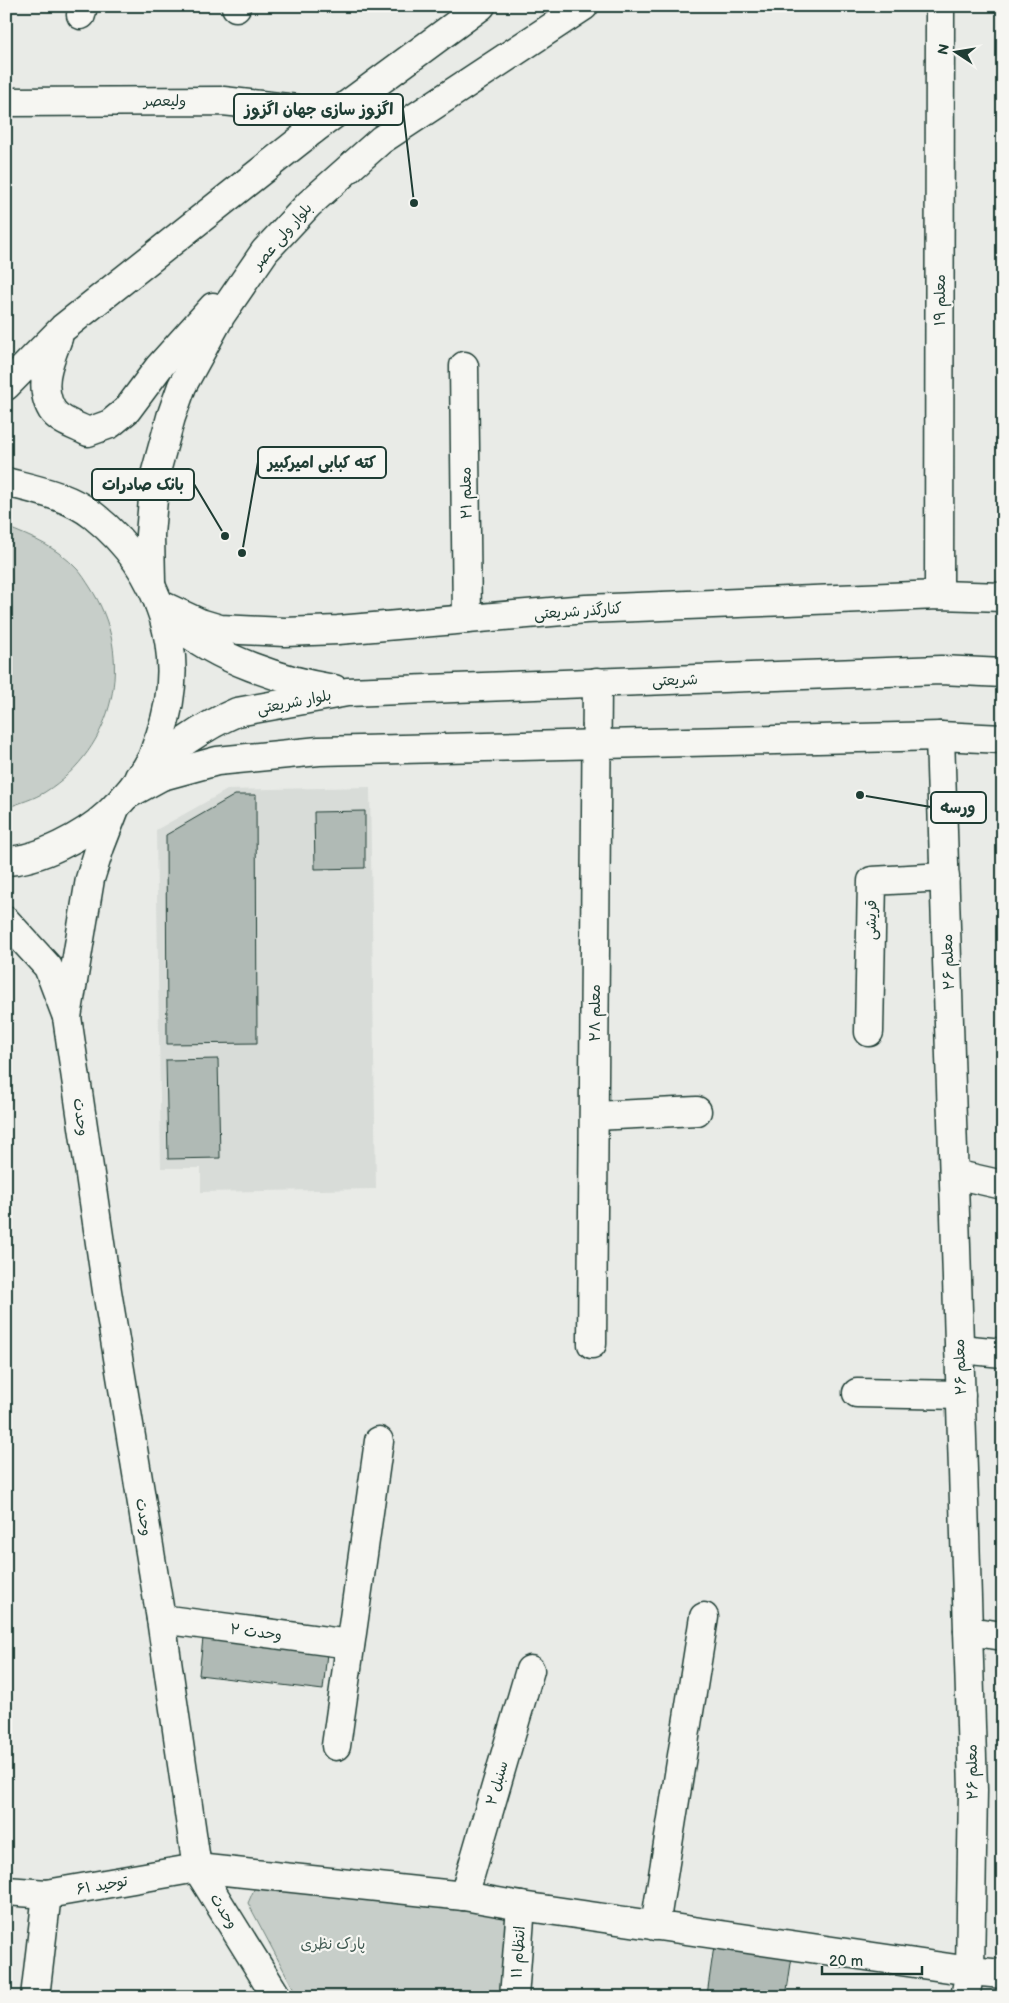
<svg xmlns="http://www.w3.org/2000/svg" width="1009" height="2003" font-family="'Balsamiq Sans','Playpen Sans Arabic',sans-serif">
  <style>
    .built { fill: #d8dcd8 }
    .green { fill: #c7cec9; stroke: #73867e }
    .building { fill: #b0bab5; stroke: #1f3d34 }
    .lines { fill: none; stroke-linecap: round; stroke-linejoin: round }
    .minor-casing { stroke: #1f3d34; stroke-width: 31 }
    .secondary-casing { stroke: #1f3d34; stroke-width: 31 }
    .primary-casing { stroke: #1f3d34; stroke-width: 31 }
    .minor { stroke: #f6f6f2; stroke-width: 28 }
    .secondary { stroke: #f6f6f2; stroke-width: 28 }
    .primary { stroke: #f6f6f2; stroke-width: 28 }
    .labels { text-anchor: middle; stroke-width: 4.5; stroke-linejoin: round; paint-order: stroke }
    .street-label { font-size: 15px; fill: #1f3d34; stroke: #f6f6f2 }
    .park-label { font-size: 15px; fill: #415a52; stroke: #f6f6f2 }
    .leader { fill: none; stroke: #1f3d34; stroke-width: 2 }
    .callout-dot { fill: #1f3d34; stroke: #f6f6f2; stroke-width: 2 }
    .callout { fill: #f6f6f2; stroke: #1f3d34; stroke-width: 2 }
    .callout-label { font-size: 16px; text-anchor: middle; font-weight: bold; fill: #1f3d34 }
  </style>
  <rect width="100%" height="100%" fill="#e9ebe7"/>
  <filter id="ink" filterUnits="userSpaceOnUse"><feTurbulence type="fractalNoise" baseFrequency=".02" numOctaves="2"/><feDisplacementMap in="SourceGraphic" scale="10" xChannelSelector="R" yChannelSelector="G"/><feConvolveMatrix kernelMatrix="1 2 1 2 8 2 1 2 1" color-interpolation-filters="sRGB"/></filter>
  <g filter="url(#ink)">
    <!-- built -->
    <polygon class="built" points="370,787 376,1189 201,1192 201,1168 161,1168 156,830 227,790"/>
    <!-- green -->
    <g class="green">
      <path d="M6,527c26,10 52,21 71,42 5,5 9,12 13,18 46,70 25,161 -45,205 -11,7 -26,11 -39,16z"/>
      <polygon points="255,1887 508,1914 501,1997 298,1997 248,1903"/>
    </g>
    <!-- building -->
    <g class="building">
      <polygon points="235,795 256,795 257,1043 167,1044 166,835"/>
      <polygon points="365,811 365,868 315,869 314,812"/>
      <polygon points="218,1059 220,1158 168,1159 166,1060"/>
      <polygon points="204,1629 328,1644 323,1690 199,1675"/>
      <polygon points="716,1932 794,1943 786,1997 707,1995"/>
    </g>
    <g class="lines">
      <!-- minor casing -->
      <g class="minor-casing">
        <g id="minor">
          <polyline points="236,7 236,6"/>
          <polyline points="81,15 83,6"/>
          <polyline points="6,102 223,101 297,109 313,130"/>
          <polyline points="464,366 467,619"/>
          <polyline points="939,595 940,6"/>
          <polyline points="940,736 973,1790 970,1971 965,1997"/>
          <polyline points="869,1032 872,881 945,877"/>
          <polyline points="595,1116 697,1111"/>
          <polyline points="954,1174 1003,1185"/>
          <polyline points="592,1344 597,682"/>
          <polyline points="959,1349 1003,1353"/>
          <polyline points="857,1393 961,1395"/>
          <polyline points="161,1619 350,1644"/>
          <polyline points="968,1631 1003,1636"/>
          <polyline points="336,1746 379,1441"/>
          <polyline points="6,1891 47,1894 197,1868 464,1896 521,1906 970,1971 1003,1974"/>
          <polyline points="464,1896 530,1670"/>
          <polyline points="655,1926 704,1617"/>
          <polyline points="35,1997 47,1894"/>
          <polyline points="514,1997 521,1906"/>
        </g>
      </g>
      <!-- secondary casing -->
      <g class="secondary-casing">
        <g id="secondary">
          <polyline points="6,921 48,967 67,1017 90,879 100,847 116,806"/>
          <polyline points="67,1017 107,1291 161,1619 197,1868 277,1997"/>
        </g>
      </g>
      <!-- primary casing -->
      <g class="primary-casing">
        <g id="primary">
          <path d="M58,338c-9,23 -20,48 -6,72 7,11 25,16 36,22l22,-8 17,-14 32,-43 54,-60"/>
          <polyline points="6,386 63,328 313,130 481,6"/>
          <path d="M6,482c31,8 63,14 88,34 67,54 95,138 66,220 -3,7 -5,15 -8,22 -11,21 -27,40 -44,56 -24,22 -69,46 -102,47"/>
          <polyline points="151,583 150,535 155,475 171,417 182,386 221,315 265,251 309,204 381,140 584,6"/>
          <polyline points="159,604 200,623 220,629 285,632 338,630 586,609 939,595 1003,597"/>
          <path d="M178,625c38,34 106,56 156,64"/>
          <path d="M139,777c31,-25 60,-49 98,-65l110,-20 594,-22 62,3"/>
          <polyline points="127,795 162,776 217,761 319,751 940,736 1003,739"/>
        </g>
      </g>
      <!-- minor -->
      <use href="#minor" class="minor"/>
      <!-- secondary -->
      <use href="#secondary" class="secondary"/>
      <!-- primary -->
      <use href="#primary" class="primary"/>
    </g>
  </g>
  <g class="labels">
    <!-- street labels -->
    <g class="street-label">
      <text x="165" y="106">ولیعصر</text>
      <text transform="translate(282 236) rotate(-49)" y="5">بلوار ولی عصر</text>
      <text transform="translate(940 300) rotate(-90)" y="5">معلم ۱۹</text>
      <text transform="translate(466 493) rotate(-91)" y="5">معلم ۲۱</text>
      <text transform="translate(578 611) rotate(-4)" y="5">کنارگذر شریعتی</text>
      <text transform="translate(675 680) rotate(-2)" y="5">شریعتی</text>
      <text transform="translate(294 702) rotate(-11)" y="5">بلوار شریعتی</text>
      <text transform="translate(871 920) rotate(-89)" y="5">قریشی</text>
      <text transform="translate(948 962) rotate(-92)" y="5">معلم ۲۶</text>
      <text transform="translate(595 1013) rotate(-90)" y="5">معلم ۲۸</text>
      <text transform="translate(81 1117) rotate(82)" y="5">وحدت</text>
      <text transform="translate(960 1367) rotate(-92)" y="5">معلم ۲۶</text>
      <text transform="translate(144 1517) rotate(81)" y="5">وحدت</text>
      <text transform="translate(256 1632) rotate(7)" y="5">وحدت ۲</text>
      <text transform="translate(972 1772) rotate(-91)" y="5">معلم ۲۶</text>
      <text transform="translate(497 1783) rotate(-74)" y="5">سنبل ۲</text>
      <text transform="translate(102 1885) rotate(-10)" y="5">توحید ۶۱</text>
      <text transform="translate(224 1911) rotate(58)" y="5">وحدت</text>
      <text transform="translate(518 1952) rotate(-86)" y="5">انتظام ۱۱</text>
    </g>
    <!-- park labels -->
    <g class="park-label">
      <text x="333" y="1949">پارک نظری</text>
    </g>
  </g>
  <!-- callouts -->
  <path class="leader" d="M414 203L403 109M242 553L258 462M225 536L194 484M860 795L931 807"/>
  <g class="callout-dot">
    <circle cx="414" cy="203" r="5"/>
    <circle cx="242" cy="553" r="5"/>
    <circle cx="225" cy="536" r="5"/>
    <circle cx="860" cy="795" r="5"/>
  </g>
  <g class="callout">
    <rect x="234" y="94" width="169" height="31" rx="5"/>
    <rect x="258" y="447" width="128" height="31" rx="5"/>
    <rect x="92" y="469" width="102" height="31" rx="5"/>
    <rect x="931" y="792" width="55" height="31" rx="5"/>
  </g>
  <g class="callout-label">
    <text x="319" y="115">اگزوز سازی جهان اگزوز</text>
    <text x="322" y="468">کته کبابی امیرکبیر</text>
    <text x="143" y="490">بانک صادرات</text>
    <text x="958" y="813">ورسه</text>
  </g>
  <!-- margin -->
  <rect width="1009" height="2003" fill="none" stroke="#f6f6f2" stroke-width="25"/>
  <rect x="12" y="12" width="984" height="1978" fill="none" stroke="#1f3d34" stroke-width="2" filter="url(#ink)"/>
  <!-- north arrow -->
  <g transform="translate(956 52) rotate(282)" stroke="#f6f6f2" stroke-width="4" paint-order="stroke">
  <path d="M0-4L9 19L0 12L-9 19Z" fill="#1f3d34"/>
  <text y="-8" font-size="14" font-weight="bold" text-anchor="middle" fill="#1f3d34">N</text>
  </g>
  <!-- scale -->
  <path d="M822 1966v8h100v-8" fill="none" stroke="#1f3d34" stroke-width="2.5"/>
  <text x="829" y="1966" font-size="15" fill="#1f3d34" stroke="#f6f6f2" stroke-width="4" paint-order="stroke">20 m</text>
</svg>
